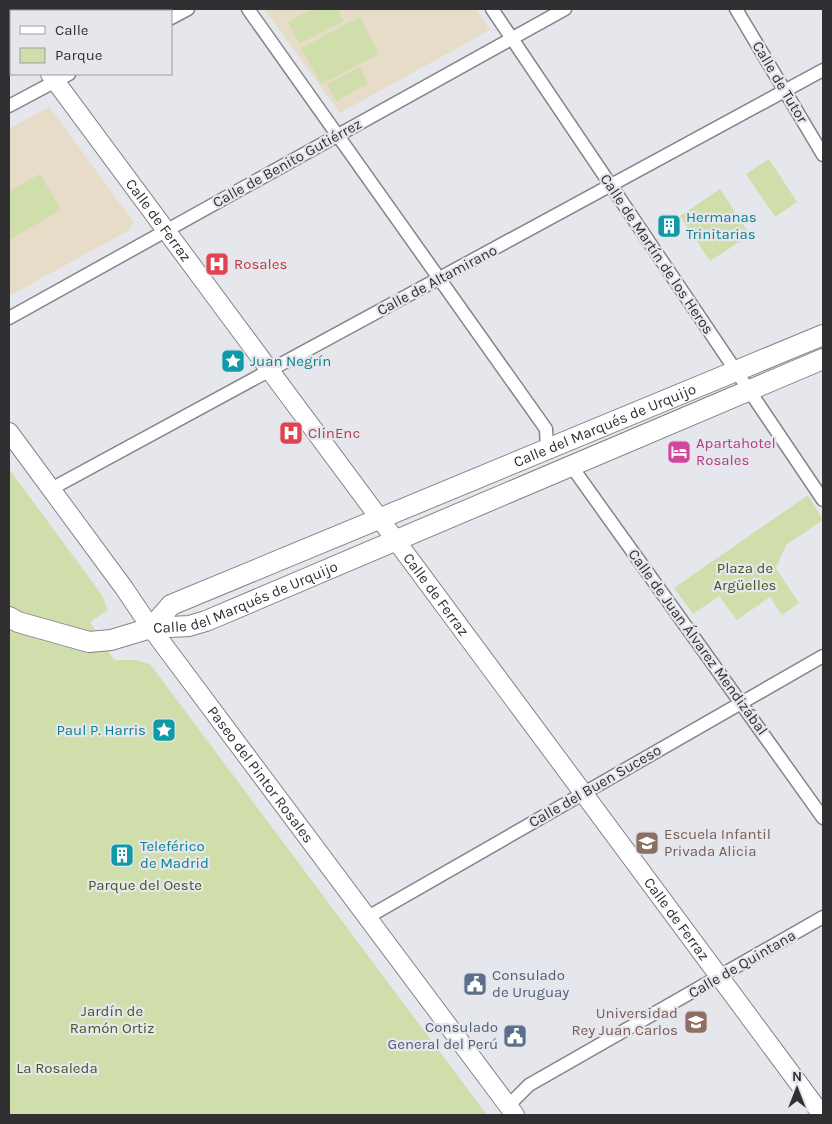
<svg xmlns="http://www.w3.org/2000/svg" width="832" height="1124" font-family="Karla,sans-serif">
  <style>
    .education { fill: #e6dcc7 }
    .green { fill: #d0deac }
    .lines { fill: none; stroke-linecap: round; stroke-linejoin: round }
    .minor-casing { stroke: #85848b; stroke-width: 15 }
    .secondary-casing { stroke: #85848b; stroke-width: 20 }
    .primary-casing { stroke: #85848b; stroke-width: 22 }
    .minor { stroke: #fff; stroke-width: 12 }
    .secondary { stroke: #fff; stroke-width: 18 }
    .primary { stroke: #fff; stroke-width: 20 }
    .labels { text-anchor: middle; stroke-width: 4.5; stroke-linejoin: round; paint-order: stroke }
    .street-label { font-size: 15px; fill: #303033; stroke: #e6e6ed }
    .culture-label { font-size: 15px; fill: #0d838f; stroke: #e6e6ed; text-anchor: start }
    .health-label { font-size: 15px; fill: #be3a42; stroke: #e6e6ed; text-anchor: start }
    .hotel-label { font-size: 15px; fill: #b23c85; stroke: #e6e6ed; text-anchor: start }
    .park-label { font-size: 15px; fill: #4a5620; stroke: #e6e6ed }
    .education-label { font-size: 15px; fill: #785e54; stroke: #e6e6ed; text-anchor: start }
    .service-label { font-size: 15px; fill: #4e5e75; stroke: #e6e6ed; text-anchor: start }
  </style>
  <rect width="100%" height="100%" fill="#e6e6ed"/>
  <!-- education -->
  <g class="education">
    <polygon points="264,9 476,9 490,30 340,113"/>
    <polygon points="49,107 133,221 131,229 9,296 9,129"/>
  </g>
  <!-- green -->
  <g class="green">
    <polygon points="313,9 338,9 344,21 300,44 288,22"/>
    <polygon points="360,17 379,54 321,84 301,48"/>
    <polygon points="360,67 368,84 336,101 327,84"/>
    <polygon points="769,159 797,202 775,217 746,174"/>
    <polygon points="40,174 61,210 9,240 9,191"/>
    <polygon points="720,189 750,235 710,261 680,216"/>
    <polygon points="9,469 102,595 108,610 90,622 114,660 136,660 150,664 487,1115 9,1115"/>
    <polygon points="808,495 823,520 786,545 776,568 799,603 782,615 770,597 737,620 719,596 693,614 674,588"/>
  </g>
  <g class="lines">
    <!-- minor casing -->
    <g class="minor-casing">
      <g id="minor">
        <polyline points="248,9 546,429 547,451"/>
        <polyline points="492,9 823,500"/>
        <polyline points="736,9 823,155"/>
        <polyline points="171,18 188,9"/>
        <polyline points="9,106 69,74"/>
        <polyline points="9,318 565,9"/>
        <polyline points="572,467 823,818"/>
        <polyline points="51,489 823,70"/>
        <polyline points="368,917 823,656"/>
        <polyline points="508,1106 529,1085 823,917"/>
      </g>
    </g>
    <!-- secondary casing -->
    <g class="secondary-casing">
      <g id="secondary">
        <polyline points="9,18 11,21"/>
        <path id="s1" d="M50,74l772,1041"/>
        <path id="s2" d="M9,432l115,156 27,40 364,487"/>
      </g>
    </g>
    <!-- primary casing -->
    <g class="primary-casing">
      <g id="primary">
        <path id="s3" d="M9,617l9,5 71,20 22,-2 40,-12 38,-2 17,-5 617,-262"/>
        <path id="s4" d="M151,628l20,-23 652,-270"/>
      </g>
    </g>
    <!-- minor -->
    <use href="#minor" class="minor"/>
    <!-- secondary -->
    <use href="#secondary" class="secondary"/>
    <!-- primary -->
    <use href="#primary" class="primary"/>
  </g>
  <!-- icons -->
  <defs>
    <g id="building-square" transform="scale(1.25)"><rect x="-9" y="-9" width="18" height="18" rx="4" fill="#0f9aa8" stroke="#e6e6ed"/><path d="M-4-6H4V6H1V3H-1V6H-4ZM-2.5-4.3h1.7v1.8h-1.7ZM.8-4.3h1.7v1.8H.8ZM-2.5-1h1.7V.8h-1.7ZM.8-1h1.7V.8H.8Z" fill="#fff"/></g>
    <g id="hospital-square" transform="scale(1.25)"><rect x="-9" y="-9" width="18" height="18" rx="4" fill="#e0444e" stroke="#e6e6ed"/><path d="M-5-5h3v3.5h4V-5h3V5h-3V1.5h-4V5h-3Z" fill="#fff"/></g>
    <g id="sight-square" transform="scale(1.25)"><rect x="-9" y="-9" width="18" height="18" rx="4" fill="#0f9aa8" stroke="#e6e6ed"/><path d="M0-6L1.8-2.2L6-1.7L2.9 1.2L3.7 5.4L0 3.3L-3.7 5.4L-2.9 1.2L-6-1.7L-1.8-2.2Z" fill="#fff"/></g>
    <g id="hotel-square" transform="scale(1.25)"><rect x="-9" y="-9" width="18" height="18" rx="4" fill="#d1479c" stroke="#e6e6ed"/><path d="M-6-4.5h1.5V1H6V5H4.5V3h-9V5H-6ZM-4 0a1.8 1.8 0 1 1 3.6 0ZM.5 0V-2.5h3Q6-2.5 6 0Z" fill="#fff"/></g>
    <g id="school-square" transform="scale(1.25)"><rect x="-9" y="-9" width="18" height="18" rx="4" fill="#8d6e63" stroke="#e6e6ed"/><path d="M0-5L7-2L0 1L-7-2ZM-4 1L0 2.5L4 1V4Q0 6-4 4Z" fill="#fff"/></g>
    <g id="civic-square" transform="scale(1.25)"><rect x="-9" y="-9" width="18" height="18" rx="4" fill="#5c6f8a" stroke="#e6e6ed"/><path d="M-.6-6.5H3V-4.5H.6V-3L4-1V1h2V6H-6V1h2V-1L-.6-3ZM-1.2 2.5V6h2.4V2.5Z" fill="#fff"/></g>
    <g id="university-square" transform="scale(1.25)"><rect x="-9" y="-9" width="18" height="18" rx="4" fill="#8d6e63" stroke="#e6e6ed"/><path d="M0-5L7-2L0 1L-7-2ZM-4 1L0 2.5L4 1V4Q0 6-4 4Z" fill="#fff"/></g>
  </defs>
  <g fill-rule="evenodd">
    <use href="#building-square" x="669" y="226"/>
    <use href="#hospital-square" x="217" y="264"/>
    <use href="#sight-square" x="233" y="361"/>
    <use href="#hospital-square" x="291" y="433"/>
    <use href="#hotel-square" x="679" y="452"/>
    <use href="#sight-square" x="164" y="730"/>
    <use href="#school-square" x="647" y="843"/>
    <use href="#building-square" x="122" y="855"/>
    <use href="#civic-square" x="475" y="984"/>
    <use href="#university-square" x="696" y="1022"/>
    <use href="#civic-square" x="515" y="1036"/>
  </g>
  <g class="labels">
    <!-- street labels -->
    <g class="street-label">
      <text transform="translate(780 82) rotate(59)" y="5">Calle de Tutor</text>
      <text transform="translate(287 163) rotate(-29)" y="5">Calle de Benito Gutiérrez</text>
      <text dy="5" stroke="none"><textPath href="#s1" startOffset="182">Calle de Ferraz</textPath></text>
      <text transform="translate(657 254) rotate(56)" y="5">Calle de Martín de los Heros</text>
      <text transform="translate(437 280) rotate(-28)" y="5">Calle de Altamirano</text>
      <text dy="5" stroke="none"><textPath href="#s4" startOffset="500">Calle del Marqués de Urquijo</textPath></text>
      <text dy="5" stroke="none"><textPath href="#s3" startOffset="248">Calle del Marqués de Urquijo</textPath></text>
      <text dy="5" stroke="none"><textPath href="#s1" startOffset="648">Calle de Ferraz</textPath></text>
      <text transform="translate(698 642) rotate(54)" y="5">Calle de Juan Álvarez Mendizábal</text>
      <text dy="5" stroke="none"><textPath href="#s2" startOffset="425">Paseo del Pintor Rosales</textPath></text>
      <text transform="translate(595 786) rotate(-30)" y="5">Calle del Buen Suceso</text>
      <text dy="5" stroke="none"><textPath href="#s1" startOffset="1052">Calle de Ferraz</textPath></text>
      <text transform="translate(742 964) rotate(-30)" y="5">Calle de Quintana</text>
    </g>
    <!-- culture labels -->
    <g class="culture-label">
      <text x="686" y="222">Hermanas<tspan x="686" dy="17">Trinitarias</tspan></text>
      <text x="250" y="366">Juan Negrín</text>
      <text x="146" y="735" text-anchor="end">Paul P. Harris</text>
      <text x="140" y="851">Teleférico<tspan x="140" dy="17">de Madrid</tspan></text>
    </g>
    <!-- health labels -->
    <g class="health-label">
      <text x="234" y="269">Rosales</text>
      <text x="308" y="438">ClinEnc</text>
    </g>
    <!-- hotel labels -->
    <g class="hotel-label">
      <text x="696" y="448">Apartahotel<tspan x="696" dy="17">Rosales</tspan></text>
    </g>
    <!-- park labels -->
    <g class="park-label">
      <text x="745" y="573">Plaza de<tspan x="745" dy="17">Argüelles</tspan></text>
      <text x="145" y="890">Parque del Oeste</text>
      <text x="112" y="1016">Jardín de<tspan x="112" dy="17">Ramón Ortiz</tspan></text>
      <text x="57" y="1073">La Rosaleda</text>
    </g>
    <!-- education labels -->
    <g class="education-label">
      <text x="664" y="839">Escuela Infantil<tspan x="664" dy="17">Privada Alicia</tspan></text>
      <text x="678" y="1018" text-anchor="end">Universidad<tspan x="678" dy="17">Rey Juan Carlos</tspan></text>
    </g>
    <!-- service labels -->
    <g class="service-label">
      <text x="492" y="980">Consulado<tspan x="492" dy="17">de Uruguay</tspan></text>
      <text x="498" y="1032" text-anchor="end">Consulado<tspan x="498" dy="17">General del Perú</tspan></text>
    </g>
  </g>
  <!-- border -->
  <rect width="832" height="1124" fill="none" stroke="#303033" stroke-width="20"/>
  <!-- legend -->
  <rect x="10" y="10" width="162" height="65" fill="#e6e6ed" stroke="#9d9da3"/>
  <rect x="20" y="26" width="25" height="8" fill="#ffffff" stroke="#9d9da3"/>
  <text x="55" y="35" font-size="15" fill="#303033">Calle</text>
  <rect x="20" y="48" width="25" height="15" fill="#d0deac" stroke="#9d9da3"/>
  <text x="55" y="60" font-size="15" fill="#303033">Parque</text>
  <!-- north arrow -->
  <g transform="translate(797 1089)" stroke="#e6e6ed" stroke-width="4" paint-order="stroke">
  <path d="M0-4L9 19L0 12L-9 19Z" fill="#303033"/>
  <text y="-8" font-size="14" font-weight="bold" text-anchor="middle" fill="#303033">N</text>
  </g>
</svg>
